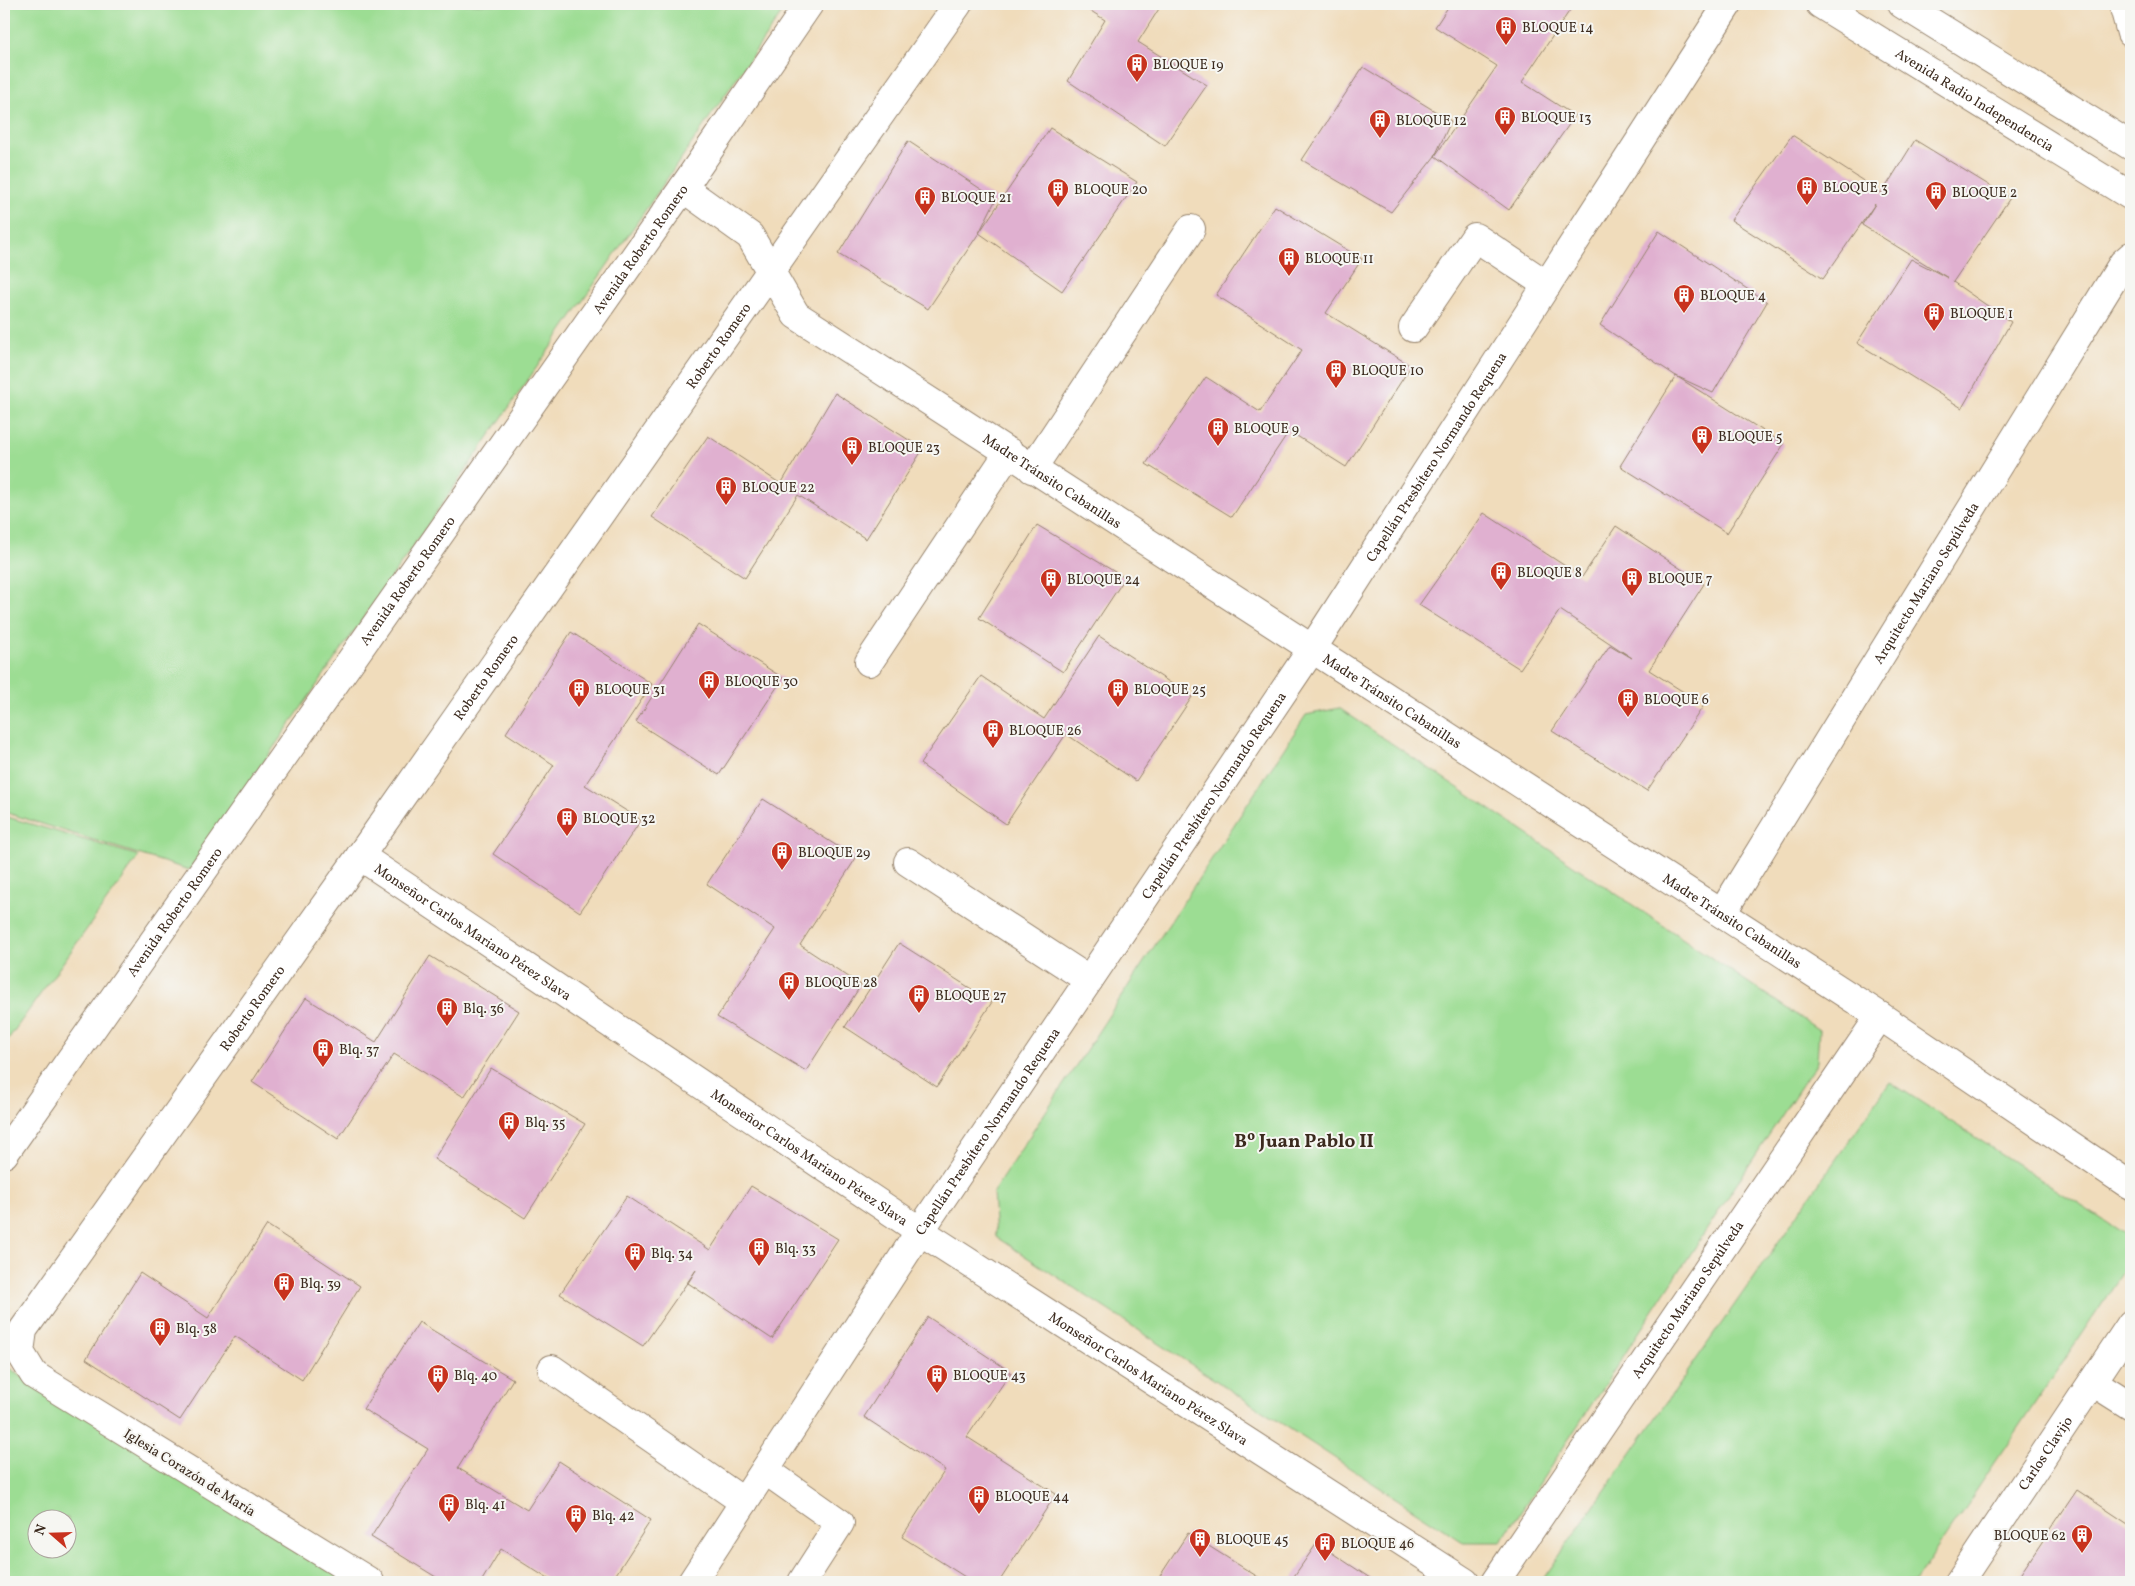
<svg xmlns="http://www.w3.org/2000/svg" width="2135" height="1586" font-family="Vollkorn,serif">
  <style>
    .green { fill: #9cdd93; stroke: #6c8458; fill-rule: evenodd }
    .building { fill: #e0b0d0 }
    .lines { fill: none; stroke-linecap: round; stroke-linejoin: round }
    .minor-casing { stroke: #96836c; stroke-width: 30 }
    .major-casing { stroke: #96836c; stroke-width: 30 }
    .minor { stroke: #fff; stroke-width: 28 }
    .major { stroke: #fff; stroke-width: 28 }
    .labels { text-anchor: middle; stroke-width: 4; stroke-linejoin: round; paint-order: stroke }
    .poi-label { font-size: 14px; fill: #3b2a1e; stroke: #f6f6f2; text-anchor: start }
    .street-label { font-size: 14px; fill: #3b2a1e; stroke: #f6f6f2 }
    .district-label { font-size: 19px; font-weight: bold; fill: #3b2a1e; stroke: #f6f6f2 }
  </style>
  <rect width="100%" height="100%" fill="#f6f6f2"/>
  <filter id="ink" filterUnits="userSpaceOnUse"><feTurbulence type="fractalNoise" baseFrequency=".02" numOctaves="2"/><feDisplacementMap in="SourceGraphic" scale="10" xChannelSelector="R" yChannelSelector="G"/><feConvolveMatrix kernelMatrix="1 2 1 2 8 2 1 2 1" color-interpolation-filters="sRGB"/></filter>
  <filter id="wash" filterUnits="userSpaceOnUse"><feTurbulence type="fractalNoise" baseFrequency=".0096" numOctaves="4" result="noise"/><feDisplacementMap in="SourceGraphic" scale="20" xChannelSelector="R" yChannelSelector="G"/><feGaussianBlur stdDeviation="1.12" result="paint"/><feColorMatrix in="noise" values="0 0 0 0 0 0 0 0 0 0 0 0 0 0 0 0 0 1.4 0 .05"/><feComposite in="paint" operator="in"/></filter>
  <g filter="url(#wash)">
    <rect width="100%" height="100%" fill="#f0dcbb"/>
    <!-- green -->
    <g class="green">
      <polygon points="4,4 788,4 189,870 4,812"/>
      <polygon points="1339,708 1819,1030 1817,1062 1501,1542 1463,1542 996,1237 993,1192 1306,715"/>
      <polygon points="4,816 139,856 4,1045"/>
      <polygon points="1890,1082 2131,1238 2131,1260 1915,1582 1541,1582"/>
      <path d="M4,1365l350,217h-350zM38,1518h30v30h-30z"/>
    </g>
    <g id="blocks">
      <!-- building -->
      <g class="building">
        <polygon points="1080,4 1162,4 1138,42 1207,85 1165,146 1068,81 1105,20"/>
        <polygon points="1450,4 1574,4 1522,82 1575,116 1509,210 1435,156 1391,212 1302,160 1363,67 1451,121 1435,156 1497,66 1435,27"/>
        <polygon points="1050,128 1137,182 1062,291 979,233"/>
        <polygon points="1792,135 1882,193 1915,140 2010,198 1953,282 2011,322 1962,408 1857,343 1911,259 1948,278 1862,225 1875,204 1823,279 1731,220"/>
        <polygon points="908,141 996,199 979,233 928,309 838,254"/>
        <polygon points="1275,206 1362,259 1326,313 1411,366 1346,467 1289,431 1232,517 1146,464 1206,377 1260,412 1302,350 1216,295"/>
        <polygon points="1659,231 1767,302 1713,393 1676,376 1784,444 1727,533 1620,466 1676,376 1600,325"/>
        <polygon points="835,393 923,449 866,539 798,495 745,578 652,517 708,436 781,484"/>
        <polygon points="1484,513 1582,577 1616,526 1704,584 1649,670 1704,705 1647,791 1552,731 1610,645 1632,658 1560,610 1520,669 1419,605"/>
        <polygon points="1037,525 1125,578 1063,672 979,618"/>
        <polygon points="698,624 783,678 719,775 636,722"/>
        <polygon points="571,632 652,684 585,785 641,820 580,912 493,854 554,765 506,733"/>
        <polygon points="1099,636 1192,697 1136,781 1066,734 1006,824 920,764 981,676 1044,719"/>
        <polygon points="763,799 856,858 800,945 861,985 806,1071 717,1017 775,929 707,884"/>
        <polygon points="899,943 992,1002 937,1087 845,1027"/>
        <polygon points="430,956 519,1011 464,1097 394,1054 338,1139 252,1082 306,998 376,1042"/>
        <polygon points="491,1068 585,1124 525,1218 434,1159"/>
        <polygon points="751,1186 838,1239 772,1339 688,1283 696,1270 643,1346 560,1294 627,1196 710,1250"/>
        <polygon points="267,1225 360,1286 302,1380 235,1336 180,1420 86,1359 140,1273 208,1318"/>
        <polygon points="928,1317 1011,1372 967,1437 1056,1494 999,1582 973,1582 902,1537 945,1470 864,1417"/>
        <polygon points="419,1322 513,1379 458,1468 527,1510 559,1461 651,1520 611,1582 553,1582 501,1549 481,1582 444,1582 371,1537 428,1449 363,1409"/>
        <polygon points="2077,1490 2131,1526 2131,1582 2015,1582"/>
        <polygon points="1188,1533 1266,1582 1156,1582"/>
        <polygon points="1317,1543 1376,1582 1290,1582"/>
      </g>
    </g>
  </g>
  <g filter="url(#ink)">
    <use href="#blocks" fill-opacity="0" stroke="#96836c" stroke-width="1"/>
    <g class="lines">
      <!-- minor casing -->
      <g class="minor-casing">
        <g id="minor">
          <path id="s1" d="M1820,4l311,192"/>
          <polyline points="1902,4 2131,146"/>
          <polyline points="2123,4 2131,33"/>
          <path id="s2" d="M683,188l67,48 46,79 1084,701 251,170"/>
          <polyline points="1413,328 1475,237 1547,285"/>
          <polyline points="1032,469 1191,229"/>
          <polyline points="869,662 1009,452"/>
          <path id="s3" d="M360,856l560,375 545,351"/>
          <polyline points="908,862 1089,980"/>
          <path id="s4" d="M1722,913l401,-650 8,-7"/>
          <polyline points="552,1369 744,1502"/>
          <polyline points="2093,1382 2131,1406"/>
          <polyline points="765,1470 840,1523 802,1582"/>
          <path id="s5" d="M370,1582l-336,-207 -14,-23 3,-22 337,-474 598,-852"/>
          <path id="s6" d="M692,1582l228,-351 392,-582 416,-645"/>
          <path id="s7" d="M1495,1582l385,-566"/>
          <path id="s8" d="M1959,1582l172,-258"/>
        </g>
      </g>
      <!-- major casing -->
      <g class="major-casing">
        <g id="major">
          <path id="s9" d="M4,1154l679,-966 126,-184"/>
        </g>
      </g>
      <!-- minor -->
      <use href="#minor" class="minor"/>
      <!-- major -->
      <use href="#major" class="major"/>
    </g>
  </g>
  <!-- icons -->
  <defs>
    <g id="building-pin" transform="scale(1.125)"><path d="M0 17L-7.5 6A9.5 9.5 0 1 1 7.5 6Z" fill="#c8321e" stroke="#f6f6f2"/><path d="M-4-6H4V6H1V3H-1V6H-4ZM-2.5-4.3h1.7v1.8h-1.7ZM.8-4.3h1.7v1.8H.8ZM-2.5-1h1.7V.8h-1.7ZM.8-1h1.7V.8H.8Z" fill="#fff"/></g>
  </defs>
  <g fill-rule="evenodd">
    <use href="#building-pin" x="1506" y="27"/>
    <use href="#building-pin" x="1137" y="64"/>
    <use href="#building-pin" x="1505" y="117"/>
    <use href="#building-pin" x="1380" y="120"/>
    <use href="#building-pin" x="1807" y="187"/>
    <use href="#building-pin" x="1058" y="189"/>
    <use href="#building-pin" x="1936" y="192"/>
    <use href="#building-pin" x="925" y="197"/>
    <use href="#building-pin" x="1289" y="258"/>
    <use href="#building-pin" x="1684" y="295"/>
    <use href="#building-pin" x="1934" y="313"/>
    <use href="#building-pin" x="1336" y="370"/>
    <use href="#building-pin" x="1218" y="428"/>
    <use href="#building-pin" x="1702" y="436"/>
    <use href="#building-pin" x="852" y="447"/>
    <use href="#building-pin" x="726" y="487"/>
    <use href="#building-pin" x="1501" y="572"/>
    <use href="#building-pin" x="1632" y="578"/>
    <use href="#building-pin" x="1051" y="579"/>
    <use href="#building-pin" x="709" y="681"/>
    <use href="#building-pin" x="579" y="689"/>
    <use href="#building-pin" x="1118" y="689"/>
    <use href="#building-pin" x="1628" y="699"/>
    <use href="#building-pin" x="993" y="730"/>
    <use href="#building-pin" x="567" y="818"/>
    <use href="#building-pin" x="782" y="852"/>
    <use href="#building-pin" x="789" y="982"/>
    <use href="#building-pin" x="919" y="995"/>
    <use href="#building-pin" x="447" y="1008"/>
    <use href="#building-pin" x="323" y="1049"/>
    <use href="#building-pin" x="509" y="1122"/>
    <use href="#building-pin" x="759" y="1248"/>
    <use href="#building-pin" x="635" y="1253"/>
    <use href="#building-pin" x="284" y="1283"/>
    <use href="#building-pin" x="160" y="1328"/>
    <use href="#building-pin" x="438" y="1375"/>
    <use href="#building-pin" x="937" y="1375"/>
    <use href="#building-pin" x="979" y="1496"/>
    <use href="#building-pin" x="449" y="1504"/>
    <use href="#building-pin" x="576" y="1515"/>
    <use href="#building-pin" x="2082" y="1535"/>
    <use href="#building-pin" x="1200" y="1539"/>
    <use href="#building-pin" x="1325" y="1543"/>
  </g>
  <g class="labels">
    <!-- poi labels -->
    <g class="poi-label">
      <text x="1522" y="32">BLOQUE 14</text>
      <text x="1153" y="69">BLOQUE 19</text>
      <text x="1521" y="122">BLOQUE 13</text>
      <text x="1396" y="125">BLOQUE 12</text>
      <text x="1823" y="192">BLOQUE 3</text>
      <text x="1074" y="194">BLOQUE 20</text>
      <text x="1952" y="197">BLOQUE 2</text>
      <text x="941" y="202">BLOQUE 21</text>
      <text x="1305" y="263">BLOQUE 11</text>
      <text x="1700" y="300">BLOQUE 4</text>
      <text x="1950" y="318">BLOQUE 1</text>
      <text x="1352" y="375">BLOQUE 10</text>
      <text x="1234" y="433">BLOQUE 9</text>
      <text x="1718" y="441">BLOQUE 5</text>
      <text x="868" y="452">BLOQUE 23</text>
      <text x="742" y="492">BLOQUE 22</text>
      <text x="1517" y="577">BLOQUE 8</text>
      <text x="1648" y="583">BLOQUE 7</text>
      <text x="1067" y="584">BLOQUE 24</text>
      <text x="725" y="686">BLOQUE 30</text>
      <text x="595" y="694">BLOQUE 31</text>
      <text x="1134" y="694">BLOQUE 25</text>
      <text x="1644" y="704">BLOQUE 6</text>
      <text x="1009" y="735">BLOQUE 26</text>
      <text x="583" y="823">BLOQUE 32</text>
      <text x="798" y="857">BLOQUE 29</text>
      <text x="805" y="987">BLOQUE 28</text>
      <text x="935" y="1000">BLOQUE 27</text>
      <text x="463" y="1013">Blq. 36</text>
      <text x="339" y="1054">Blq. 37</text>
      <text x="525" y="1127">Blq. 35</text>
      <text x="775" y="1253">Blq. 33</text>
      <text x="651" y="1258">Blq. 34</text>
      <text x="300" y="1288">Blq. 39</text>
      <text x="176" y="1333">Blq. 38</text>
      <text x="454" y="1380">Blq. 40</text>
      <text x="953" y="1380">BLOQUE 43</text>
      <text x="995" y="1501">BLOQUE 44</text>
      <text x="465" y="1509">Blq. 41</text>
      <text x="592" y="1520">Blq. 42</text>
      <text x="2066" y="1540" text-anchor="end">BLOQUE 62</text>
      <text x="1216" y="1544">BLOQUE 45</text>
      <text x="1341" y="1548">BLOQUE 46</text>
    </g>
    <!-- street labels -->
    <g class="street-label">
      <text dy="5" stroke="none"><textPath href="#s1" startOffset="182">Avenida Radio Independencia</textPath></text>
      <text dy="5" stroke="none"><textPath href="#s9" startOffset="1106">Avenida Roberto Romero</textPath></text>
      <text dy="5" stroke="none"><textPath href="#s5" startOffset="1649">Roberto Romero</textPath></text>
      <text dy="5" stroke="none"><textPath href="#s6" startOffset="1349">Capellán Presbítero Normando Requena</textPath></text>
      <text dy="5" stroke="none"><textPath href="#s2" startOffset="479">Madre Tránsito Cabanillas</textPath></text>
      <text dy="5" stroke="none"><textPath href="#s9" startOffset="701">Avenida Roberto Romero</textPath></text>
      <text dy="5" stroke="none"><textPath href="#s4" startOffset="388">Arquitecto Mariano Sepúlveda</textPath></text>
      <text dy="5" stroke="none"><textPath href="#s5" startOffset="1244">Roberto Romero</textPath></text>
      <text dy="5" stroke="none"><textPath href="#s2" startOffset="884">Madre Tránsito Cabanillas</textPath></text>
      <text dy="5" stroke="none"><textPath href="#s6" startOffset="944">Capellán Presbítero Normando Requena</textPath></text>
      <text dy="5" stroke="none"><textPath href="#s9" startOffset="296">Avenida Roberto Romero</textPath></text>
      <text dy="5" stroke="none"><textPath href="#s2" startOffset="1289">Madre Tránsito Cabanillas</textPath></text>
      <text dy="5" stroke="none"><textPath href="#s3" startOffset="136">Monseñor Carlos Mariano Pérez Slava</textPath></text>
      <text dy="5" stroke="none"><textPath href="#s5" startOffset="839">Roberto Romero</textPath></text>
      <text dy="5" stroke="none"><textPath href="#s6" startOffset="539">Capellán Presbítero Normando Requena</textPath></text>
      <text dy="5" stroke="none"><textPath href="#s3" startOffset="541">Monseñor Carlos Mariano Pérez Slava</textPath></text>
      <text dy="5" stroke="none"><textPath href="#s7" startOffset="342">Arquitecto Mariano Sepúlveda</textPath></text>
      <text dy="5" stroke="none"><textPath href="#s3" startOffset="946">Monseñor Carlos Mariano Pérez Slava</textPath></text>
      <text dy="5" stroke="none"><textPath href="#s8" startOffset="155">Carlos Clavijo</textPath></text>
      <text transform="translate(190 1472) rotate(32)" y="5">Iglesia Corazón de María</text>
    </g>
    <!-- district labels -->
    <g class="district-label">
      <text x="1304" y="1147">Bº Juan Pablo II</text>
    </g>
  </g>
  <!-- margin -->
  <rect width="2135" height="1586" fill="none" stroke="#f6f6f2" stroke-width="20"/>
  <!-- north arrow -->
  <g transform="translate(52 1534) rotate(290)"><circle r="24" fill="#f6f6f2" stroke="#aba49d"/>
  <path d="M0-4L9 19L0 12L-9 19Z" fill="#c8321e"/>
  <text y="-8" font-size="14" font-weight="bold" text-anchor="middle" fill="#3b2a1e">N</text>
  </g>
</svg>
